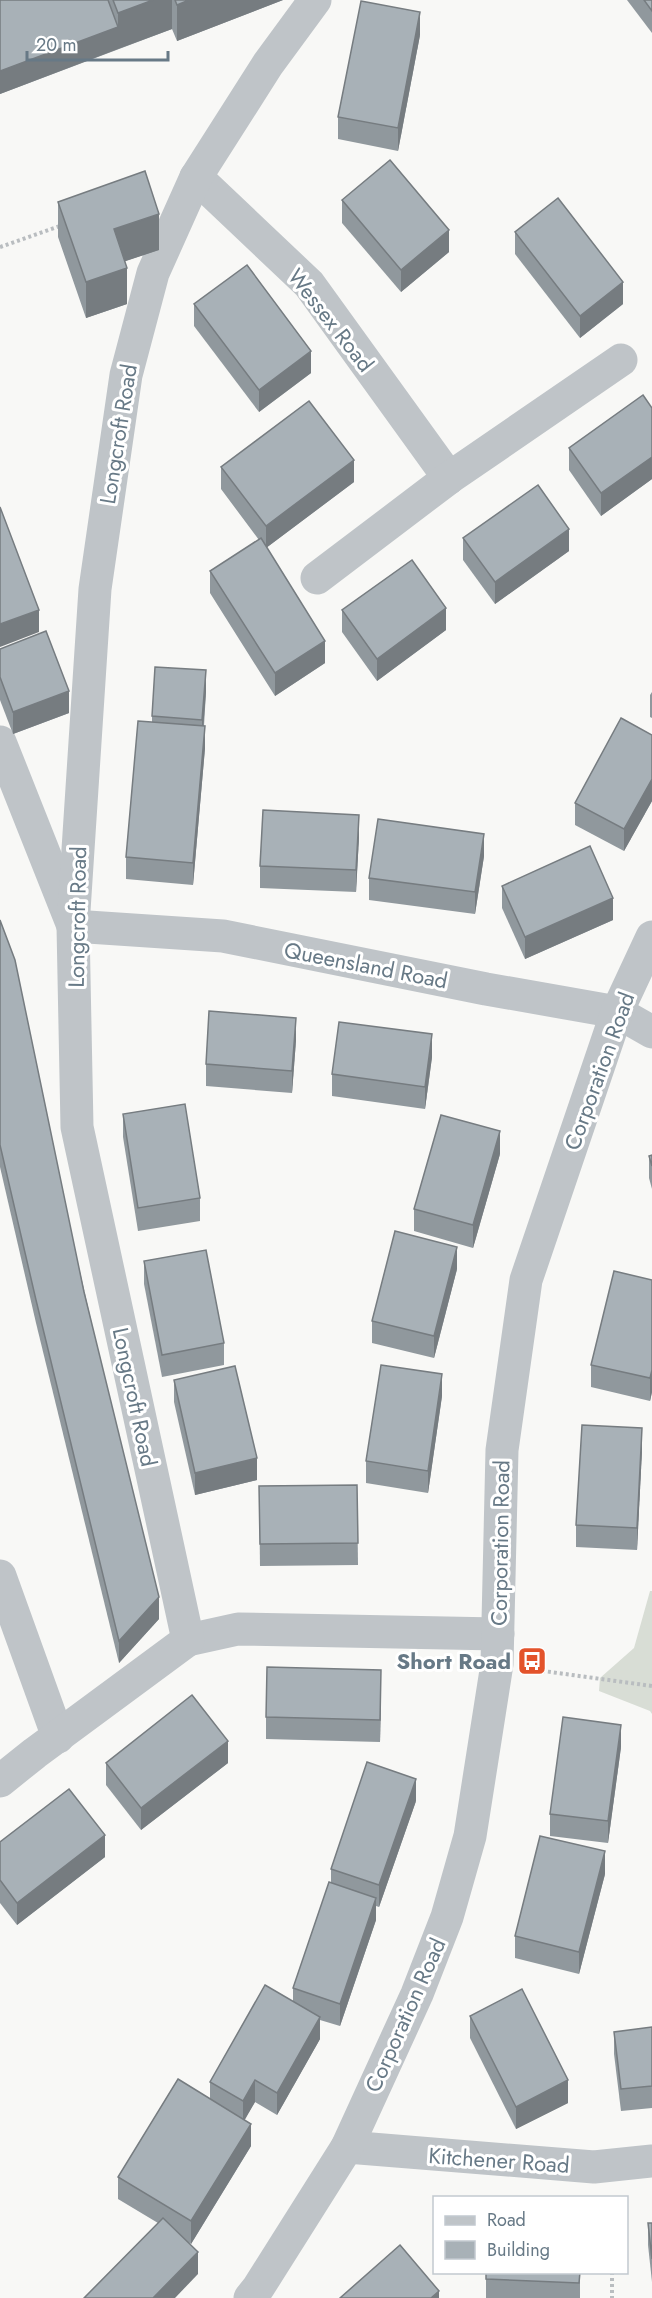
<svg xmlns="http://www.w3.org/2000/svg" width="652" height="2298" font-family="Jost,sans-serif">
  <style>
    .green { fill: #d8ddd5 }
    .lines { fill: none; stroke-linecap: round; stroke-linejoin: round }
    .path { stroke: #b9bdc0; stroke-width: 4; stroke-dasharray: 3 3; stroke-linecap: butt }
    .minor { stroke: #bfc4c8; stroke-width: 33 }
    .wall { fill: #90989d }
    .shaded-wall { fill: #767c80 }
    .building { fill: #a8b1b7; stroke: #767c80; stroke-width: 1.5 }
    .labels { text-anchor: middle; stroke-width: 6; stroke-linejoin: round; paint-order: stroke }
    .street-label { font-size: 22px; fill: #677986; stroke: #fff }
    .poi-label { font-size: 22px; font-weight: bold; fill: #677986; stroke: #fff; text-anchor: end }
  </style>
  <rect width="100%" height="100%" fill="#f8f8f6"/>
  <!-- green -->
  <polygon class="green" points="650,1591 652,1591 652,1714 650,1711 599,1691 600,1678 634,1648"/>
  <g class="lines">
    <!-- path -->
    <g class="path">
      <polyline points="0,247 60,226"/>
      <polyline points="536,1670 652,1686"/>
      <polyline points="612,2272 612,2298"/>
    </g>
    <!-- minor -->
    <g class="minor">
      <polyline points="196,177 309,284 449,478"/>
      <polyline points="317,578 449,478 621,360"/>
      <polyline points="0,742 73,926 223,936 486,989 617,1012 652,1032"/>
      <polyline points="0,1576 58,1737"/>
      <polyline points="188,1640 238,1629 498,1634"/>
      <polyline points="0,1781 35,1753 188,1640 77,1127 73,926 95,589 126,375 153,273 196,177 268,64 315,0"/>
      <polyline points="347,2147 594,2167 652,2161"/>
      <polyline points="250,2298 258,2288 347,2147 417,1994 447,1917 470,1836 497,1664 502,1450 526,1280 617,1012 652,937"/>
    </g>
  </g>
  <!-- wall -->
  <g class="wall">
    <polygon points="0,0 283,0 177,41 172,29 0,94"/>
    <polygon points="627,0 652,0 652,33"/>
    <polygon points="420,35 398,151 338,139 338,117"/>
    <polygon points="342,200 449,252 401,292 342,223"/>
    <polygon points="58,202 159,250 125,261 127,304 86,318 58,237"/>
    <polygon points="515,232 623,304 580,338 515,254"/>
    <polygon points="194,304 311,373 259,412 194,326"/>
    <polygon points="652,408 652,479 601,516 569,470 569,448"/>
    <polygon points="221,467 354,482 266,548 325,663 275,696 210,593 210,571 259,540 221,489"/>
    <polygon points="463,538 569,551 495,604 463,560"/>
    <polygon points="342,610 446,630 377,681 342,632"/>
    <polygon points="0,649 69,713 13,734 0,700"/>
    <polygon points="206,692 204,726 205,748 193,885 126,879 126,857 152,722 152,716"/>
    <polygon points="652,692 652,718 650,717 650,695"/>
    <polygon points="652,735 652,801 624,851 575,825 575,803"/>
    <polygon points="359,837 356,892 260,888 260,866"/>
    <polygon points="484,856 475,914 369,900 369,878"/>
    <polygon points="502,886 613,920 525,959 502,908"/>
    <polygon points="0,920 159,1619 119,1663 36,1323 0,1167"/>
    <polygon points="296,1040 292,1093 206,1086 206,1064"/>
    <polygon points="432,1057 425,1109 332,1096 332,1074"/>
    <polygon points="123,1114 200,1198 200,1221 138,1231 123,1137"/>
    <polygon points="500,1154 473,1248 414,1231 414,1209"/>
    <polygon points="652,1155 652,1189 649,1178 649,1156"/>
    <polygon points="144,1261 224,1343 224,1365 162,1377 144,1284"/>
    <polygon points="457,1269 434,1358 372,1343 372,1321"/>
    <polygon points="652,1280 652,1392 650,1401 591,1387 591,1365"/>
    <polygon points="174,1380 257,1480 195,1495 174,1402"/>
    <polygon points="442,1396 428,1493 366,1483 366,1461"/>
    <polygon points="642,1450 637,1550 576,1547 576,1525"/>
    <polygon points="357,1485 358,1565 260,1566 259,1486"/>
    <polygon points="381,1692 380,1742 266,1739 266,1717"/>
    <polygon points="621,1747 608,1843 550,1836 550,1814"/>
    <polygon points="106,1763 228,1763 141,1830 106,1785"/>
    <polygon points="416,1801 379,1907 376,1906 376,1920 340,2026 320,2020 320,2039 277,2115 255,2102 244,2120 251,2146 191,2244 185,2240 198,2274 158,2223 118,2199 118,2177 210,2099 210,2082 293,2001 293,1988 331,1883 331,1869"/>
    <polygon points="0,1842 105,1857 17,1925 0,1903"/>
    <polygon points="605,1874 579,1974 515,1958 515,1936"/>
    <polygon points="470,2016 568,2103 516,2129 470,2038"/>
    <polygon points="652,2027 652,2108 621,2111 614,2054 614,2032"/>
    <polygon points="648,2223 652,2223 652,2282 648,2245"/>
    <rect x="486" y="2272" width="94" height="26"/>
  </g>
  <!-- shaded-wall -->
  <g class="shaded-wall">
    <polygon points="153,0 172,0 172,29 118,49 118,13"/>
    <polygon points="189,0 283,0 177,41 177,5"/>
    <polygon points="420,12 420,35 398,151 398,128"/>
    <polygon points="118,27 118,49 0,94 0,71"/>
    <polygon points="159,214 159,250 114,265 114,229"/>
    <polygon points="449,230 449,252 401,292 401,270"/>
    <polygon points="127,268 127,304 86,318 86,282"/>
    <polygon points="623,282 623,304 580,338 580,316"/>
    <polygon points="311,351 311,373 259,412 259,390"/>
    <polygon points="652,457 652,479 601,516 601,493"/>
    <polygon points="354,460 354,482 266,548 266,526"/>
    <polygon points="569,529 569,551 495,604 495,582"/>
    <polygon points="446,608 446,630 377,681 377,659"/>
    <polygon points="39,610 39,632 0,647 0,624"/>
    <polygon points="325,641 325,663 275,696 275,673"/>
    <polygon points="206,670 206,692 202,742 202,720"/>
    <polygon points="69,691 69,713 13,734 13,712"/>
    <polygon points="205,726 205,748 193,885 193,863"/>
    <polygon points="652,779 652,801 624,851 624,829"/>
    <polygon points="359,815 359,837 356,892 356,870"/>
    <polygon points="484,834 484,856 475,914 475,892"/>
    <polygon points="613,898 613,920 525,959 525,937"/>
    <polygon points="296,1018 296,1040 292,1093 292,1071"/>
    <polygon points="432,1034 432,1057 425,1109 425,1087"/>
    <polygon points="500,1131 500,1154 473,1248 473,1225"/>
    <polygon points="457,1247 457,1269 434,1358 434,1336"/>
    <polygon points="652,1370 652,1392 650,1401 650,1378"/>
    <polygon points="442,1374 442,1396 428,1493 428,1471"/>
    <polygon points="642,1428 642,1450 637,1550 637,1528"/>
    <polygon points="257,1458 257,1480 195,1495 195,1473"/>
    <polygon points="159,1597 159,1619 119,1663 119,1641"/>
    <polygon points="381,1670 381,1692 380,1742 380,1720"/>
    <polygon points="621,1725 621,1747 608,1843 608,1821"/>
    <polygon points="228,1741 228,1763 141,1830 141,1808"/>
    <polygon points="416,1779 416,1801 379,1907 379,1885"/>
    <polygon points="105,1835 105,1857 17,1925 17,1903"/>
    <polygon points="605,1851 605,1874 579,1974 579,1952"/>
    <polygon points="376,1898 376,1920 340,2026 340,2004"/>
    <polygon points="320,2017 320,2039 277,2115 277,2093"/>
    <polygon points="255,2080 255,2102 243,2123 243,2101"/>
    <polygon points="568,2080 568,2103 516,2129 516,2107"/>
    <polygon points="251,2124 251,2146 191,2244 191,2221"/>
    <polygon points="198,2252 198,2274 175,2298 153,2298"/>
    <polygon points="439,2291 439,2298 431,2298"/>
  </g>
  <!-- building -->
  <g class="building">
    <polygon points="0,0 108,0 118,27 0,71"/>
    <polygon points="113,0 153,0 118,13"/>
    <polygon points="175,0 189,0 177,5"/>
    <polygon points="644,0 652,0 652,11"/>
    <polygon points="361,1 420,12 398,128 338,117"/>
    <polygon points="390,160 449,230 401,270 342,200"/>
    <polygon points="145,171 159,214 114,229 127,268 86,282 58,202"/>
    <polygon points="558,198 623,282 580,316 515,232"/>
    <polygon points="247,265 311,351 259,390 194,304"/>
    <polygon points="643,395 652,408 652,457 601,493 569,448"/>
    <polygon points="309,401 354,460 266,526 221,467"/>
    <polygon points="538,485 569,529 495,582 463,538"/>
    <polygon points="0,507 39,610 0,624"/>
    <polygon points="261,538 325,641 275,673 210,571"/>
    <polygon points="412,560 446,608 377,659 342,610"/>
    <polygon points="46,631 69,691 13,712 0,677 0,649"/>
    <polygon points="155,667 206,670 202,720 152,716"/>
    <polygon points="621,718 652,735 652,779 624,829 575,803"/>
    <polygon points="138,721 205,726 193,863 126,857"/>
    <polygon points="263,810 359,815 356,870 260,866"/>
    <polygon points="378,819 484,834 475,892 369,878"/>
    <polygon points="590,846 613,898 525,937 502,886"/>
    <polygon points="0,920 15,960 84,1292 159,1597 119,1641 36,1300 0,1145"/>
    <polygon points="209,1011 296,1018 292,1071 206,1064"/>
    <polygon points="339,1022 432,1034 425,1087 332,1074"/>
    <polygon points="185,1104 200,1198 138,1208 123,1114"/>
    <polygon points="441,1115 500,1131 473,1225 414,1209"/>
    <polygon points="652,1155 652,1166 649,1156"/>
    <polygon points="395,1231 457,1247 434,1336 372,1321"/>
    <polygon points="206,1250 224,1343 162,1355 144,1261"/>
    <polygon points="614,1271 652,1280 652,1370 650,1378 591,1365"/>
    <polygon points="381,1365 442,1374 428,1471 366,1461"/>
    <polygon points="235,1366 257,1458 195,1473 174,1380"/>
    <polygon points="582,1425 642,1428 637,1528 576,1525"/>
    <polygon points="357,1485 358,1543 260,1544 259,1486"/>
    <polygon points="267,1667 381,1670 380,1720 266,1717"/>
    <polygon points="192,1695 228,1741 141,1808 106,1763"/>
    <polygon points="563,1717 621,1725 608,1821 550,1814"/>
    <polygon points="367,1762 416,1779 379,1885 331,1869"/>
    <polygon points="69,1789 105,1835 17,1903 0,1880 0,1842"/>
    <polygon points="540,1836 605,1851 579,1952 515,1936"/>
    <polygon points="329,1882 376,1898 340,2004 293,1988"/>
    <polygon points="265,1985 320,2017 277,2093 255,2080 243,2101 210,2082"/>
    <polygon points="522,1989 568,2080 516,2107 470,2016"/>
    <polygon points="652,2027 652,2086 621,2089 614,2032"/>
    <polygon points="178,2079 251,2124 191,2221 118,2177"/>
    <polygon points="163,2218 198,2252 153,2298 84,2298"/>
    <polygon points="648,2223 652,2223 652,2259"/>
    <polygon points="400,2245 439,2291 431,2298 340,2298"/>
    <polygon points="486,2272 580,2272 579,2283 486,2279"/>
  </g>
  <!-- icons -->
  <defs>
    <g id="bus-square" transform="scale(1.5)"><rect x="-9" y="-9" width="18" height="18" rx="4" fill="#e3532b" stroke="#fff"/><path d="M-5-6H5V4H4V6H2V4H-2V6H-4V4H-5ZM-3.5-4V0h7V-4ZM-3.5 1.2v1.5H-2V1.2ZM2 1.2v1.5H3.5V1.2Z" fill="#fff"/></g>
  </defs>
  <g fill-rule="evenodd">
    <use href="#bus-square" x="532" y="1661"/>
  </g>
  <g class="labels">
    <!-- street labels -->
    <g class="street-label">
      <text transform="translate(331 320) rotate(52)" y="8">Wessex Road</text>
      <text transform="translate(118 434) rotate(-81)" y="8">Longcroft Road</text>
      <text transform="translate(77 917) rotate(-89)" y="8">Longcroft Road</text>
      <text transform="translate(366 965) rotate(11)" y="8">Queensland Road</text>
      <text transform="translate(599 1071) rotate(-70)" y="8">Corporation Road</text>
      <text transform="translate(135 1397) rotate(78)" y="8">Longcroft Road</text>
      <text transform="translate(500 1543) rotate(-89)" y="8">Corporation Road</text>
      <text transform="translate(405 2015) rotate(-66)" y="8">Corporation Road</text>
      <text transform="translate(499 2160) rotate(4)" y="8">Kitchener Road</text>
    </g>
    <!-- poi labels -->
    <g class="poi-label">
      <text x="511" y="1669">Short Road</text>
    </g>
  </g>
  <!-- legend -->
  <rect x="433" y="2196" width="195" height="78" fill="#ffffff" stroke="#c2c9cf" stroke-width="1.5"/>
  <rect x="445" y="2216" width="30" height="9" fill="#bfc4c8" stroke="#c2c9cf" stroke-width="1.5"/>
  <text x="487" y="2226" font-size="18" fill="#677986">Road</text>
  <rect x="445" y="2241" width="30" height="18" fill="#a8b1b7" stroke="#c2c9cf" stroke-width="1.5"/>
  <text x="487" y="2256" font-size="18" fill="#677986">Building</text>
  <!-- scale -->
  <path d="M27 51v9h141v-9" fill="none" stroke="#677986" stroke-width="3"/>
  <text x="36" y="51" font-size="18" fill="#677986" stroke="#ffffff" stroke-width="4.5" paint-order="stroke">20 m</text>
</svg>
